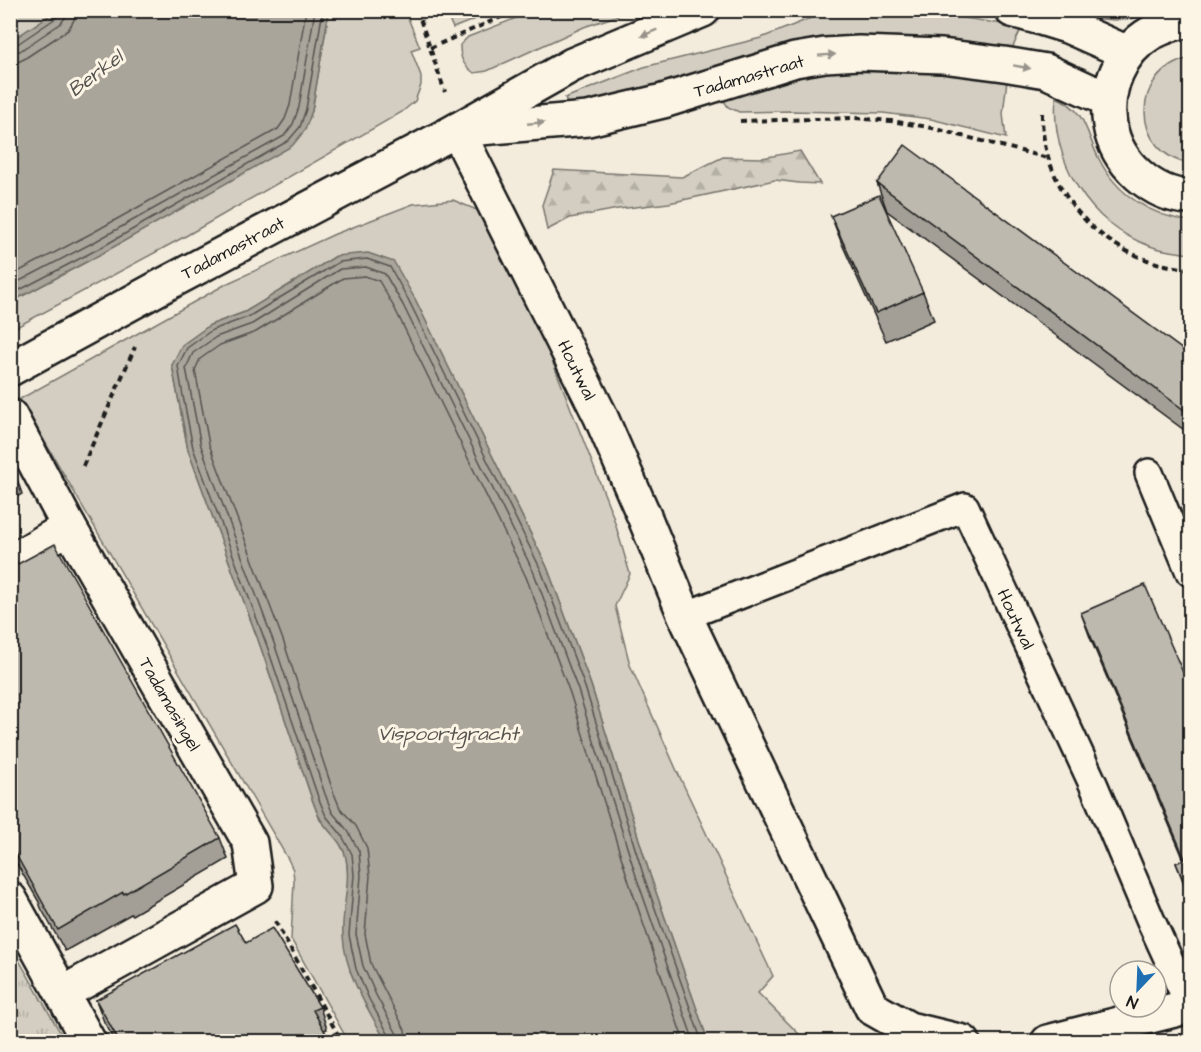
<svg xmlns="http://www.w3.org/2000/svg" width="1201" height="1052" font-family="'Architects Daughter',sans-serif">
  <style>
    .grass { fill: #d3cec1; stroke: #78756e; stroke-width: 1.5 }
    .forest { fill: url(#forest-firs); stroke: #78756e; stroke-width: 1.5 }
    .park { fill: url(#park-tufts); stroke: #78756e; stroke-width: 1.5 }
    .water { fill: #aaa59b; stroke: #716e68; stroke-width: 1.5 }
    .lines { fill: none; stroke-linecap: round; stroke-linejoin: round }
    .shore { stroke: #55534f; stroke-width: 1.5 }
    .service-casing { stroke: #1c1c1c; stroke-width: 32 }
    .minor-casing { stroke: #1c1c1c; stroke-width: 38 }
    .tertiary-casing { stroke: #1c1c1c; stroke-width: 38 }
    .path { stroke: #1c1c1c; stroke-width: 4; stroke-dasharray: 6 4.5; stroke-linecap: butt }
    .service { stroke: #fcf5e5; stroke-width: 27 }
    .minor { stroke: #fcf5e5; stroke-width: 33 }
    .tertiary { stroke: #fcf5e5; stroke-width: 33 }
    .wall { fill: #a39f96; stroke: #1c1c1c; stroke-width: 1.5 }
    .building { fill: #beb9ae; stroke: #1c1c1c; stroke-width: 1.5 }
    .oneway { fill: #97938b }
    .labels { text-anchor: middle; stroke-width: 6; stroke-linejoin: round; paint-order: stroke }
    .street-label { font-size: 18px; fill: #1c1c1c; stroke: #fcf5e5 }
    .water-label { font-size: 20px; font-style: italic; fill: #55534f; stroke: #fcf5e5 }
  </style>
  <defs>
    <pattern id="forest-firs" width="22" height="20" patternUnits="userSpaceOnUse" patternTransform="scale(1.5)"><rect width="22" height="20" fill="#d3cec1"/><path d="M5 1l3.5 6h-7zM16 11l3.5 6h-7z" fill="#b5b0a5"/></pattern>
    <pattern id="park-tufts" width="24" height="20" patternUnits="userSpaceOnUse" patternTransform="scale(1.5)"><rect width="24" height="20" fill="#d3cec1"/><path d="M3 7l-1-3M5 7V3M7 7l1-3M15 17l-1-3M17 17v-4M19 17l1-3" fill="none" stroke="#b5b0a5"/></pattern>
  </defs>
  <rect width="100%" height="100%" fill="#f3ecdd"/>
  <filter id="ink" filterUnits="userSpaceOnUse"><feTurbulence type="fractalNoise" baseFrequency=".0167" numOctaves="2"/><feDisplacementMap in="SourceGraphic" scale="12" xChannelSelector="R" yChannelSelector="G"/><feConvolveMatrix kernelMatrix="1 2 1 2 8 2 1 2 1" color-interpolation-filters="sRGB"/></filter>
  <g filter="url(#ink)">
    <!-- grass -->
    <g class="grass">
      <polygon points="858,10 926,12 1022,27 1011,51 694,78 569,107 565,98 644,67 761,38 826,12"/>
      <polygon points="11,11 56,11 11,41"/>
      <polygon points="329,11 405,11 420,47 411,50 421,76 421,85 415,101 402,112 184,237 11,330 11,302 103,253 312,111"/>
      <polygon points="445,11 496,11 453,28"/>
      <path d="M534,11v-1l97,1 -47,16 -97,44 -13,2c-11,-8 -14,-14 -14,-28l8,-8z"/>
      <polygon points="1096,11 1150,11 1130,19 1115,20 1090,18"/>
      <path d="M1190,58v106c-59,-11 -61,-92 0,-106z"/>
      <polygon points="832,68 946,70 1007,80 1003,114 1006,138 931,119 883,113 791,111 739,112 728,107 721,96 786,76"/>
      <path d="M1056,97c31,13 30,37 43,62 18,36 52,57 91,62v33c-13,-2 -27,-3 -40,-8 -61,-21 -100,-86 -94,-149z"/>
      <polygon points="453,200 484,213 508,248 613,516 630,574 615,606 630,665 677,771 773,976 758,993 806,1041 708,1041 650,875 591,685 547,567 415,299 336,256 245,312 210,325 172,365 188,450 261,648 312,799 320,820 337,838 346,856 348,875 350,971 364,1001 386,1041 348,1041 291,939 294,881 293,870 288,859 20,399 228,283 335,234 413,204"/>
    </g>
    <!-- forest -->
    <polygon class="forest" points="800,151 820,184 799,183 775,180 669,203 618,209 570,218 547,230 542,205 554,170 682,177 723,157 762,158"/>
    <!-- park -->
    <polygon class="park" points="10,946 11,946 65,1041 11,1041"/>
    <!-- water -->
    <g class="water">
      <polygon points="56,11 329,11 312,111 305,130 292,146 103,253 11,302 11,41"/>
      <path d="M368,253l26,9 21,37 132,268 44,118 59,190 58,166h-322c-18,-32 -41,-67 -43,-105 -2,-25 8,-52 3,-78 -3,-16 -17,-25 -25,-38 -4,-6 -6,-14 -9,-21l-51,-151 -73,-198 -16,-85 10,-20 28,-20 35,-13 91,-56z"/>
    </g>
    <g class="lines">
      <!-- shore -->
      <g class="shore">
        <polyline points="10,46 16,45 56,18 58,14 59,10"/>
        <polyline points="10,53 20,51 60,24 65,18 66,10"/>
        <polyline points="10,62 18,62 24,59 68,30 74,20 75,10"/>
        <polyline points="10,276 92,233 278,129 285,119 290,105 306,10"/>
        <polyline points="10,286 96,241 284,136 293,124 299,107 315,10"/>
        <polyline points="10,295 100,248 288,141 300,127 306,109 323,10"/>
        <polyline points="390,1042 390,1037 369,999 356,969 349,935 354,875 352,854 341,834 326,816 318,797 267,646 193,448 183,396 178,366 187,348 212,330 248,317 339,262 367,259 390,267 409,301 541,570 585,687 644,877 702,1042"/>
        <polyline points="398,1042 397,1034 376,995 363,966 356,934 361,876 359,851 348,831 332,812 325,794 274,643 201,446 186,368 193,353 216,337 252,324 340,269 366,267 385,274 403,305 534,573 578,690 637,879 694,1042"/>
        <polyline points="407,1042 405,1030 371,964 365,934 370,876 367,848 356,826 340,808 333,791 283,640 209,444 195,370 200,359 220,345 256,332 343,278 365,276 379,281 395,309 526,577 570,693 629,882 684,1042"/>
      </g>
      <!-- service casing -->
      <g class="service-casing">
        <g id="service">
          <polyline points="1149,473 1190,572"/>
          <polyline points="685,616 965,507 1094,786 1151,921 1190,1006"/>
        </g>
      </g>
      <!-- minor casing -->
      <g class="minor-casing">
        <g id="minor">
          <polyline points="457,130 600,415 644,516 685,616 872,1008 909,1029 963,1042"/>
          <polyline points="10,416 69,527 250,843 256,886 63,993"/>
          <polyline points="10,562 69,527"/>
          <polyline points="10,899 89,1042"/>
          <polyline points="1048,1042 1190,1006"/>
        </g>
      </g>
      <!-- tertiary casing -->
      <g class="tertiary-casing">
        <g id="tertiary">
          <polyline points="1012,10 1041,18 1067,26 1128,53"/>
          <path d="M1190,21c-14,0 -27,6 -39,12 -31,18 -47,57 -41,92 6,38 43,71 80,72"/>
          <polyline points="468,129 588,119 663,101 795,60 825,55 859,53 942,56 1004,64 1046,71 1109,100"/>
          <polyline points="10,369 162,286 457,130 572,65 703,10"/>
        </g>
      </g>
      <!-- path -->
      <g class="path">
        <polyline points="417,10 445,92"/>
        <polyline points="430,48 517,10"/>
        <path d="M1042,113c-1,65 42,124 103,146 14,6 30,8 45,10"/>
        <polyline points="740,121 855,118 891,121 928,127 1048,158"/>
        <polyline points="83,466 135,347"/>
        <polyline points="275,921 342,1042"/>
      </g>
      <!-- service -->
      <use href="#service" class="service"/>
      <!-- minor -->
      <use href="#minor" class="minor"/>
      <!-- tertiary -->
      <use href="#tertiary" class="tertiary"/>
    </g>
    <!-- wall -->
    <g class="wall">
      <polygon points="877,183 1191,356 1191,435 887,211"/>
      <polygon points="831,216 923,292 934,320 886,341 842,244"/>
      <polygon points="10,466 15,473 22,494 10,501"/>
      <polygon points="10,557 18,564 220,838 228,859 132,915 131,914 65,951 41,908 39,902 10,852"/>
      <polygon points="1081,613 1191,691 1191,902 1176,863 1184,860 1091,640"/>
      <polygon points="96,1000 320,1007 327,1029 324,1030 330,1041 115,1041 104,1022"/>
    </g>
    <!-- building -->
    <g class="building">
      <polygon points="905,145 1191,356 1191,415 877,183"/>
      <polygon points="879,195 923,292 876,313 831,216"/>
      <polygon points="10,466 15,473 10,475"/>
      <polygon points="55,544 220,838 124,894 123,892 58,930 10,844 10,557 14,556 18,564"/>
      <polygon points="1145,585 1191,691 1191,898 1176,863 1185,859 1081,613"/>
      <polygon points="235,924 246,943 272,928 320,1007 313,1010 330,1041 119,1041 96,1000"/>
    </g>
    <!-- one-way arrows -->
    <defs><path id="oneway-solid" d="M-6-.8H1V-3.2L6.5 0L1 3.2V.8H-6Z" transform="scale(1.5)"/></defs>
    <g class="oneway">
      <use href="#oneway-solid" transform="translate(649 33) rotate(158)"/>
      <use href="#oneway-solid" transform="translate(827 55) rotate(-5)"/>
      <use href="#oneway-solid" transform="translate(1022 67) rotate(10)"/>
      <use href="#oneway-solid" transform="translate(536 123) rotate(-5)"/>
    </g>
  </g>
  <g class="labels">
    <!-- street labels -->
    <g class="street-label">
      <text transform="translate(749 76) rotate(-16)" y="6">Tadamastraat</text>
      <text transform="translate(233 248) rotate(-28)" y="6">Tadamastraat</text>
      <text transform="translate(577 370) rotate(64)" y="6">Houtwal</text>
      <text transform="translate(1016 619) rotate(65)" y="6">Houtwal</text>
      <text transform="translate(170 704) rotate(60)" y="6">Tadamasingel</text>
    </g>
    <!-- water labels -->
    <g class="water-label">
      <text transform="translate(95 73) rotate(-37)" y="7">Berkel</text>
      <text x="448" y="740">Vispoortgracht</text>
    </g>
  </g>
  <!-- margin -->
  <rect width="1201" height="1052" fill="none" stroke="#fcf5e5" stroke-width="36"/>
  <rect x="18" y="18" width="1165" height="1016" fill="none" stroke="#1c1c1c" stroke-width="2" filter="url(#ink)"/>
  <!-- north arrow -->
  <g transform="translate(1138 989) rotate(203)"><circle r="28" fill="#fcf5e5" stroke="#a29e95" stroke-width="1.5"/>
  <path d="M0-4.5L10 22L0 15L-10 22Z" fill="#1f6fb2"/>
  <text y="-9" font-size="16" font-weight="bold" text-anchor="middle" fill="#1c1c1c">N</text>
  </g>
</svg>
